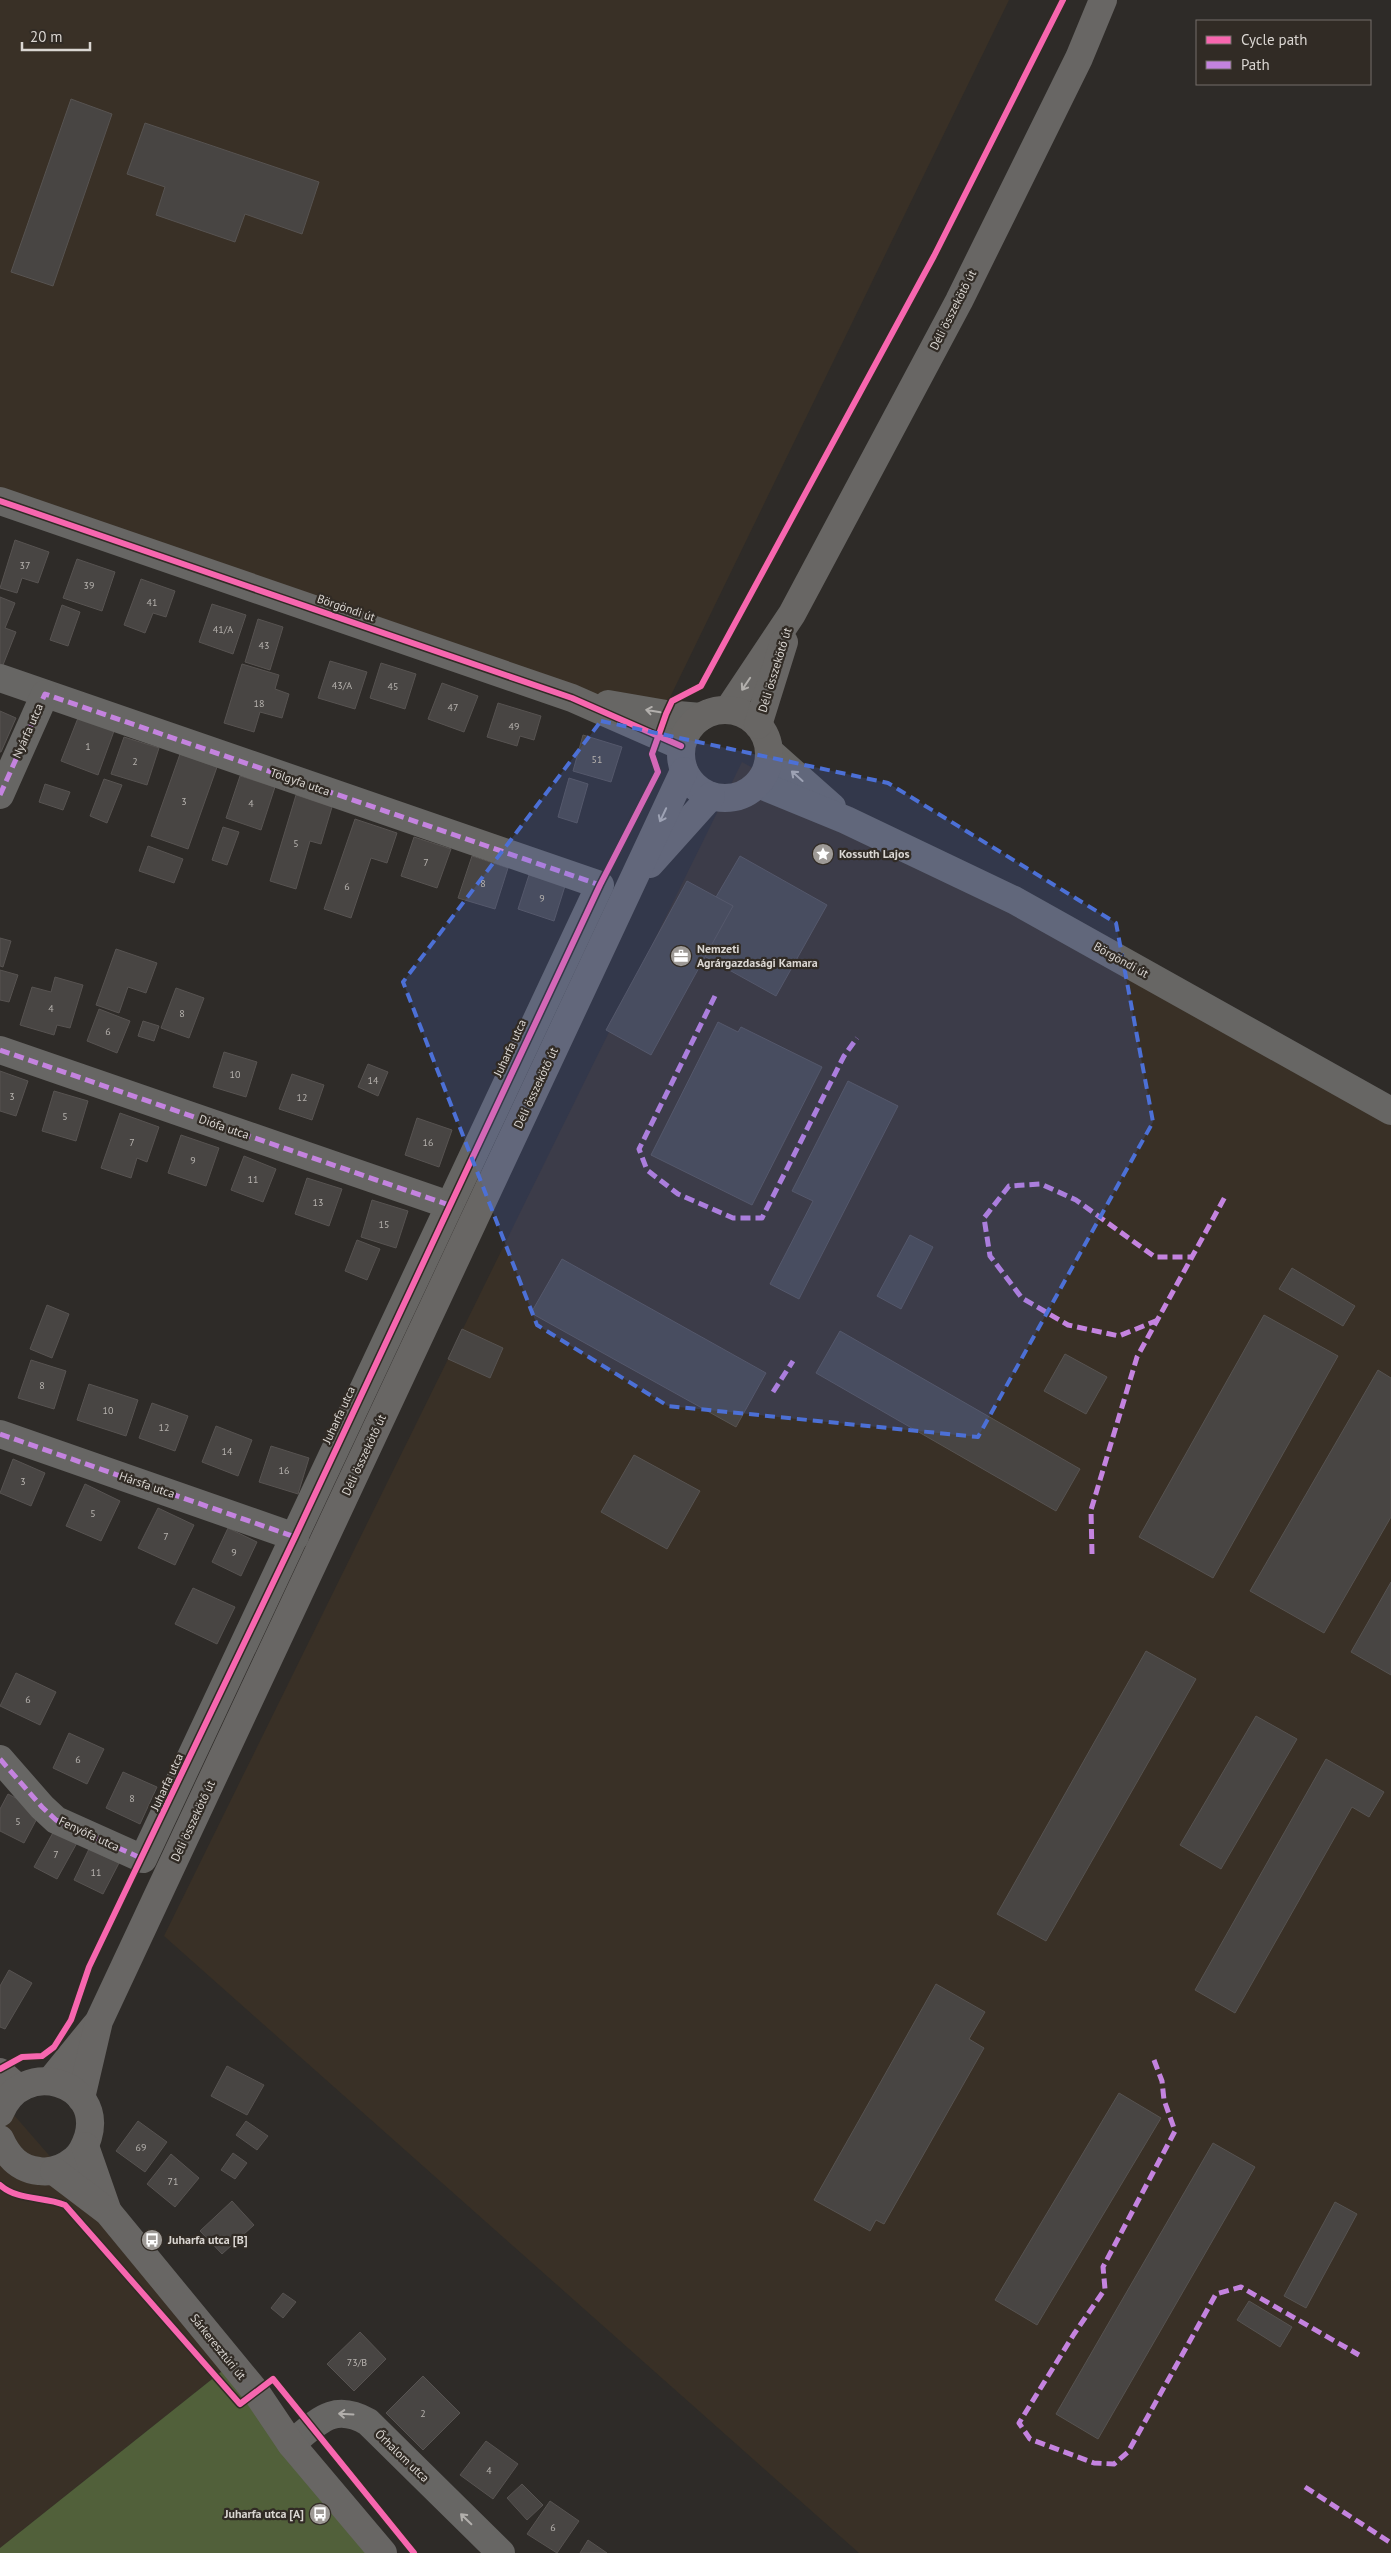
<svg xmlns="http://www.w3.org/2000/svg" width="1391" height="2553" font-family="'PT Sans',sans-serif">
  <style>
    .built { fill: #393026 }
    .forest { fill: #51603a }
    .building { fill: #484543; stroke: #575351 }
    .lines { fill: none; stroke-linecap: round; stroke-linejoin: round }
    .minor { stroke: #676664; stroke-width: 28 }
    .major { stroke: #686664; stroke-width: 28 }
    .quiet { stroke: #c483df; stroke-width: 5; stroke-dasharray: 10 5; stroke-linecap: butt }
    .cycleway-casing { stroke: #312b25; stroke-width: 9 }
    .cycleway { stroke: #f766af; stroke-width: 6 }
    .oneway { stroke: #b2afac }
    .marked { fill: #4c70d6; fill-opacity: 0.2; stroke: #4c70d6; stroke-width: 4; stroke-dasharray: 10 6; stroke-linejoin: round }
    .labels { text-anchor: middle; stroke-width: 4.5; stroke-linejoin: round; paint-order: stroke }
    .number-label { font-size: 10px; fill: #b6b2ae }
    .street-label { font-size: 12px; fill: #dad6d2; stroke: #312b25 }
    .poi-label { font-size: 12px; font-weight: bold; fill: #dad6d2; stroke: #312b25; text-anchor: start }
  </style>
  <rect width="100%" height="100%" fill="#2e2b28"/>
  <!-- built -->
  <g class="built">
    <polygon points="0,0 1009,0 659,720 0,488"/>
    <polygon points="742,762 1391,1121 1391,2553 859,2553 164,1936"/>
    <polygon points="0,2099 231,2364 0,2548"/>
  </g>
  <!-- forest -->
  <polygon class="forest" points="231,2364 382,2553 0,2553 0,2548"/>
  <!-- building -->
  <g class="building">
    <polygon points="71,99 112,114 53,286 11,272"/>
    <polygon points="145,123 319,182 302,234 245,214 235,242 156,215 165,187 127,174"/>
    <polygon points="15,540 49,552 38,583 22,578 17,593 0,588"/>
    <polygon points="77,559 115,572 102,611 63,598"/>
    <polygon points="141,579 175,591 166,617 153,613 145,633 124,625"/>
    <polygon points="0,597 15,603 5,628 16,632 3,665 0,664"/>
    <polygon points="212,604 246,615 233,654 199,642"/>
    <polygon points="62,605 80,612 68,646 50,640"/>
    <polygon points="258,619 283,627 270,670 245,662"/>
    <polygon points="330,661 367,672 355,709 318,698"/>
    <polygon points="381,663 416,674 405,709 370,698"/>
    <polygon points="242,664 279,675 275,689 289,694 282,718 260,712 254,732 224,723"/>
    <polygon points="442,683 478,696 464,732 428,719"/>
    <polygon points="498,703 541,716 534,740 520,736 517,746 487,737"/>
    <polygon points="0,711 16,718 1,752 0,752"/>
    <polygon points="78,718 114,731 98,775 61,761"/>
    <polygon points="583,735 622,747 611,782 573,771"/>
    <polygon points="124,737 159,748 147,785 111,774"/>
    <polygon points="180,754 217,767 188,849 151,836"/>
    <polygon points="240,776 275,787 261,830 226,818"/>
    <polygon points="569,778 588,784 577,823 558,817"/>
    <polygon points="104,779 122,785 107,823 90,816"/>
    <polygon points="45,784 70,792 63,810 39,802"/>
    <polygon points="296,795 332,807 321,844 310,841 296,889 270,881"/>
    <polygon points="355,819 397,833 387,863 371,858 351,918 324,909"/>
    <polygon points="223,827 239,832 227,865 212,860"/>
    <polygon points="414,837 451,849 437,888 401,876"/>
    <polygon points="148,846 183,859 174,883 139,871"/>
    <polygon points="472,856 508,868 495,909 458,898"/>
    <polygon points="740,856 827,905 776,996 704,956 733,906 716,897"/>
    <polygon points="529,875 565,886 554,921 518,909"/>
    <polygon points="687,881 733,906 651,1055 606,1030"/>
    <polygon points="0,938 11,941 3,967 0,966"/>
    <polygon points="116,949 157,963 146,993 128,987 119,1013 96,1005"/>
    <polygon points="0,970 18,975 9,1002 0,1000"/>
    <polygon points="55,977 83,985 70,1028 57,1025 54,1035 20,1025 32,987 51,992"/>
    <polygon points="176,988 204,998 189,1038 161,1028"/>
    <polygon points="99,1009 130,1021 117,1053 87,1041"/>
    <polygon points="143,1021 159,1026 154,1041 138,1036"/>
    <polygon points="718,1022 738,1032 741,1027 822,1067 752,1205 651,1155"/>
    <polygon points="224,1052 257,1062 246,1097 213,1087"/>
    <polygon points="368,1064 388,1072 378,1096 358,1087"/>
    <polygon points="0,1071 28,1081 16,1116 0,1111"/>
    <polygon points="292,1074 324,1085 312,1120 279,1109"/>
    <polygon points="848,1081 898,1106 799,1299 770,1284 813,1201 792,1191"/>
    <polygon points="54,1091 88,1101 76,1141 42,1131"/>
    <polygon points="120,1113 159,1127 147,1162 137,1158 131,1178 101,1168"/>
    <polygon points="417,1118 452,1130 439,1167 405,1155"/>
    <polygon points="181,1135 219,1148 206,1186 168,1173"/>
    <polygon points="244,1156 276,1169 263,1202 231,1190"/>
    <polygon points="307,1178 342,1189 329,1226 295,1214"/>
    <polygon points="372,1200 408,1211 396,1248 361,1237"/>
    <polygon points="910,1235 933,1247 901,1309 877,1296"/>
    <polygon points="357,1240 380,1249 367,1280 345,1271"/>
    <polygon points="562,1259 766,1373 736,1427 531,1313"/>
    <polygon points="1292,1268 1355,1306 1343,1326 1279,1289"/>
    <polygon points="47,1305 69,1314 52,1358 30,1349"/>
    <polygon points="1264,1315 1338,1356 1213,1578 1139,1537"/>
    <polygon points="462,1329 503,1348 490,1378 448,1359"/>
    <polygon points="840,1331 1080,1469 1056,1511 816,1373"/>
    <polygon points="1065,1354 1107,1377 1086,1414 1044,1391"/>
    <polygon points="31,1360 66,1371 54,1409 18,1398"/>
    <polygon points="1378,1370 1391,1378 1391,1517 1324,1633 1250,1591"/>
    <polygon points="89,1384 138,1400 126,1436 77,1420"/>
    <polygon points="152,1403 188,1416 175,1451 139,1438"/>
    <polygon points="216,1426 252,1440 238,1476 202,1462"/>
    <polygon points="271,1446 309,1458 298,1494 259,1482"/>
    <polygon points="634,1455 700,1491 667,1549 601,1512"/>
    <polygon points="13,1459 45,1473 31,1506 0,1493"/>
    <polygon points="85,1484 120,1501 101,1541 66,1526"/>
    <polygon points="158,1508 194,1525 175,1565 138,1548"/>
    <polygon points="228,1528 257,1542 241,1576 212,1562"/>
    <polygon points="1391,1582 1391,1675 1351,1652"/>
    <polygon points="193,1588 235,1607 217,1644 175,1624"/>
    <polygon points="1146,1651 1196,1679 1046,1941 997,1914"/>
    <polygon points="16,1673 56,1692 40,1725 0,1706"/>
    <polygon points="1256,1716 1297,1739 1221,1869 1180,1845"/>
    <polygon points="69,1733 104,1749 87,1784 53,1768"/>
    <polygon points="1326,1759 1384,1792 1369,1817 1352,1807 1235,2013 1195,1990"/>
    <polygon points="123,1772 157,1787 140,1824 106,1808"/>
    <polygon points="8,1794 41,1811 24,1843 0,1831 0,1809"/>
    <polygon points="55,1829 78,1841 57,1879 34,1867"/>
    <polygon points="89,1849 119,1863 103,1894 74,1880"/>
    <polygon points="9,1970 32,1983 5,2029 0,2027 0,1986"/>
    <polygon points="936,1984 985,2012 969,2039 984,2048 884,2224 876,2220 870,2231 814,2200"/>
    <polygon points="227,2066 264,2085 247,2115 211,2096"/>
    <polygon points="1119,2093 1161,2118 1037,2325 995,2300"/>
    <polygon points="138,2121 167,2142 145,2172 116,2151"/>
    <polygon points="246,2121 268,2136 257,2150 236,2135"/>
    <polygon points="1213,2143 1255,2167 1098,2439 1056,2414"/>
    <polygon points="233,2153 247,2163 235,2179 221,2170"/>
    <polygon points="171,2154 199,2178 175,2207 147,2184"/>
    <polygon points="232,2201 254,2225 222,2254 200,2231"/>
    <polygon points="1335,2202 1357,2214 1306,2308 1284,2296"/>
    <polygon points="283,2293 296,2302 283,2318 271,2308"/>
    <polygon points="1249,2301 1292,2327 1280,2347 1237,2320"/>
    <polygon points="360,2332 386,2359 354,2391 327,2364"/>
    <polygon points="423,2376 460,2413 423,2450 386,2413"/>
    <polygon points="486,2441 518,2464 493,2499 460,2475"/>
    <polygon points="522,2484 543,2505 527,2520 507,2498"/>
    <polygon points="550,2501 579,2521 557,2553 527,2534"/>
    <polygon points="588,2540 607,2553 580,2553"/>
  </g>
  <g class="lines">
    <!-- minor -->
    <g class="minor">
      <polyline points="0,501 572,698 681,746"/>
      <polyline points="0,678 600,885 143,1859 56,1820 42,1807 0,1759"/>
      <polyline points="608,704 666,714 701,717"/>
      <polyline points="769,751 832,807"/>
      <polyline points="758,784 846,820 1014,900 1391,1111"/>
      <polyline points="0,795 45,694"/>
      <polyline points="0,1050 449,1205"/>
      <polyline points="0,1434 295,1537"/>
      <path d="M291,2444c27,-22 42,-42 77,-22l133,131"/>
    </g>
    <!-- major -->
    <g class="major">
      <polyline points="728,710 792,614 959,301 1079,58 1103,0"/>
      <circle cx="725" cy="754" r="44"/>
      <polyline points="758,725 784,642"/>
      <polyline points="650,864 711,796"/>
      <polyline points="0,2072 18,2088"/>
      <polyline points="51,2080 95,2026"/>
      <polyline points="81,2098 99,2021 684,771"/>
      <path d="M0,2113c22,-56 104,-31 88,24 -3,9 -6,17 -14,23 -10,8 -22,13 -35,11 -20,-2 -31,-14 -39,-32"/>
      <polyline points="85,2146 108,2212"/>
      <polyline points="54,2171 108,2212 256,2392 291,2444 383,2553"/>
    </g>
    <!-- quiet -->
    <g class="quiet">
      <polyline points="0,795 45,694 600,885 598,889"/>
      <polyline points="715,996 639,1149 647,1170 678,1194 733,1218 762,1218 844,1056 857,1038"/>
      <polyline points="0,1050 449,1205"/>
      <polyline points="1158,1320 1119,1336 1068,1325 1022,1298 990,1256 984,1218 1009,1186 1041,1184 1076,1200 1155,1257 1192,1257"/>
      <polyline points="773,1392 793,1361"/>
      <polyline points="0,1434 295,1537"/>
      <polyline points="1092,1554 1091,1510 1137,1357 1226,1195"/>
      <polyline points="0,1759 42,1807 56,1820 143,1859 143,1858"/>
      <polyline points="1154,2060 1162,2081 1164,2100 1175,2131 1103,2267 1105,2289 1074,2334 1019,2423 1030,2439 1094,2463 1114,2464 1128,2452 1216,2294 1241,2287 1359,2355"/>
      <polyline points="1305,2487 1391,2543"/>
    </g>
    <!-- cycleway casing -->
    <g class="cycleway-casing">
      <g id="cycleway">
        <polyline points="0,501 572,698 681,746"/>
        <polyline points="0,2069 22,2057 42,2056 54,2047 71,2020 89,1967 295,1537 600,885 658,772 652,754 666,714 672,701 701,686 934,256 1063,0"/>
        <path d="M0,2185c18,16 43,11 65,20l175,199 33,-25 141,174"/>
      </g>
    </g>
    <!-- cycleway -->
    <use href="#cycleway" class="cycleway"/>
  </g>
  <!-- one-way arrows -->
  <defs><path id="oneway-shaft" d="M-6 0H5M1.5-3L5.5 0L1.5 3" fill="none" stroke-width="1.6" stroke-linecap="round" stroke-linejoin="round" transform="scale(1.25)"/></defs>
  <g class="oneway">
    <use href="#oneway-shaft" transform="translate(746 684) rotate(124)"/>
    <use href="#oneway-shaft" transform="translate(653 711) rotate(-170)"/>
    <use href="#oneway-shaft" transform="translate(797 776) rotate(-138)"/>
    <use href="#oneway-shaft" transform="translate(663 815) rotate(115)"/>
    <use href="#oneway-shaft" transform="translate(346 2414) rotate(-177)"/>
    <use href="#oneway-shaft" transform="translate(466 2519) rotate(-136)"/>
  </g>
  <!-- marked area -->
  <path class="marked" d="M601,721l287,62 228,140 37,199 -175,315 -310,-31 -131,-81 -134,-343z"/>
  <!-- icons -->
  <defs>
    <g id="sight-disc" transform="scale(1.125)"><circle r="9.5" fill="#9e9a96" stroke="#312b25"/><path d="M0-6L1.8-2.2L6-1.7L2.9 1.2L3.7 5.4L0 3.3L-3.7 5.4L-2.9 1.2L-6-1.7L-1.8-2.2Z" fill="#fff"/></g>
    <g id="office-disc" transform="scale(1.125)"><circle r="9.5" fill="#9e9a96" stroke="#312b25"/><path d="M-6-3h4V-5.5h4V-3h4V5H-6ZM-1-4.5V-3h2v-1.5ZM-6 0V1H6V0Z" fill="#fff"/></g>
    <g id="bus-disc" transform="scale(1.125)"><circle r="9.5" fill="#9e9a96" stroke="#312b25"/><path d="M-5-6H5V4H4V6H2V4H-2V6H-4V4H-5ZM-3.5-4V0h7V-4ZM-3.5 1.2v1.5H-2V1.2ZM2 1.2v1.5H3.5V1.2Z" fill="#fff"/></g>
  </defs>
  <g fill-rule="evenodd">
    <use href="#sight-disc" x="823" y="854"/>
    <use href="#office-disc" x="681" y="956"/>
    <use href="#bus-disc" x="152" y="2240"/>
    <use href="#bus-disc" x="320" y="2514"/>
  </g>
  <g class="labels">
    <!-- number labels -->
    <g class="number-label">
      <text x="25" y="569">37</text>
      <text x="89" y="589">39</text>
      <text x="152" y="606">41</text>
      <text x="223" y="633">41/A</text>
      <text x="264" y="649">43</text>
      <text x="342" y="689">43/A</text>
      <text x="393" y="690">45</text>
      <text x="259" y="707">18</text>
      <text x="453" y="711">47</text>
      <text x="514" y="730">49</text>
      <text x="88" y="750">1</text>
      <text x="597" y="763">51</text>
      <text x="135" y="765">2</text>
      <text x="184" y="805">3</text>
      <text x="251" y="807">4</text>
      <text x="296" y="847">5</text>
      <text x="426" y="866">7</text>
      <text x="483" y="887">8</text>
      <text x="347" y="890">6</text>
      <text x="542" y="902">9</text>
      <text x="51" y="1012">4</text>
      <text x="182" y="1017">8</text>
      <text x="108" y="1035">6</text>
      <text x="235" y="1078">10</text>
      <text x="373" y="1084">14</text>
      <text x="12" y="1100">3</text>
      <text x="302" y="1101">12</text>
      <text x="65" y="1120">5</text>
      <text x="132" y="1146">7</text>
      <text x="428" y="1146">16</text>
      <text x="193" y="1164">9</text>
      <text x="253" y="1183">11</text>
      <text x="318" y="1206">13</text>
      <text x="384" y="1228">15</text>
      <text x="42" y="1389">8</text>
      <text x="108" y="1414">10</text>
      <text x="164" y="1431">12</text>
      <text x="227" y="1455">14</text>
      <text x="284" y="1474">16</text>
      <text x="23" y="1485">3</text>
      <text x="93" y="1517">5</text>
      <text x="166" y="1540">7</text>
      <text x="234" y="1556">9</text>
      <text x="28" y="1703">6</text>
      <text x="78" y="1763">6</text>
      <text x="132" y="1802">8</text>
      <text x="18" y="1825">5</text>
      <text x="56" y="1858">7</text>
      <text x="96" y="1876">11</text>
      <text x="141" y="2151">69</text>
      <text x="173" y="2185">71</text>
      <text x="357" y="2366">73/B</text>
      <text x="423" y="2417">2</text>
      <text x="489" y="2474">4</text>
      <text x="553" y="2531">6</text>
    </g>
    <!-- street labels -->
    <g class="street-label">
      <text transform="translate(953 310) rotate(-63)" y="4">Déli összekötő út</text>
      <text transform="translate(346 608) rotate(19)" y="4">Börgöndi út</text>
      <text transform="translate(775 670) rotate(-73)" y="4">Déli összekötő út</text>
      <text transform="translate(28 731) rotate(-66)" y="4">Nyárfa utca</text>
      <text transform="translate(300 782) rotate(19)" y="4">Tölgyfa utca</text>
      <text transform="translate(1121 960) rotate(29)" y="4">Börgöndi út</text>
      <text transform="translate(510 1048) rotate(-65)" y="4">Juharfa utca</text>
      <text transform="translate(536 1088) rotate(-65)" y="4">Déli összekötő út</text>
      <text transform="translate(224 1127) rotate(19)" y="4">Diófa utca</text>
      <text transform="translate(339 1415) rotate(-65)" y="4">Juharfa utca</text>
      <text transform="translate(364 1455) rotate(-65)" y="4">Déli összekötő út</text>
      <text transform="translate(147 1485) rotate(19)" y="4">Hársfa utca</text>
      <text transform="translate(167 1782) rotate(-65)" y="4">Juharfa utca</text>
      <text transform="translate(193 1821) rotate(-65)" y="4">Déli összekötő út</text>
      <text transform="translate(89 1834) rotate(25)" y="4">Fenyőfa utca</text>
      <text transform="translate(218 2347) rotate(51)" y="4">Sárkeresztúri út</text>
      <text transform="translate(402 2456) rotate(44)" y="4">Őrhalom utca</text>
    </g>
    <!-- poi labels -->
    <g class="poi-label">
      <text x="839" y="858">Kossuth Lajos</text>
      <text x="697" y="953">Nemzeti<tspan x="697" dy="14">Agrárgazdasági Kamara</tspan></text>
      <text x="168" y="2244">Juharfa utca [B]</text>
      <text x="304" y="2518" text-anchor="end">Juharfa utca [A]</text>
    </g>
  </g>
  <!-- legend -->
  <rect x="1196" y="20" width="175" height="65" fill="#312b25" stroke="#756f6a"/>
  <rect x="1206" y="36" width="25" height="8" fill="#f766af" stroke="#756f6a"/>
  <text x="1241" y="45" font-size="15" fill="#dad6d2">Cycle path</text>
  <rect x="1206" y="61" width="25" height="8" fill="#c483df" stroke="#756f6a"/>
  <text x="1241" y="70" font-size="15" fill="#dad6d2">Path</text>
  <!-- scale -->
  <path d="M22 42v8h68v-8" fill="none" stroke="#dad6d2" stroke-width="2.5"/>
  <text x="30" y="42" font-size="15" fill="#dad6d2" stroke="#312b25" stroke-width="4" paint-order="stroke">20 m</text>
</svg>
